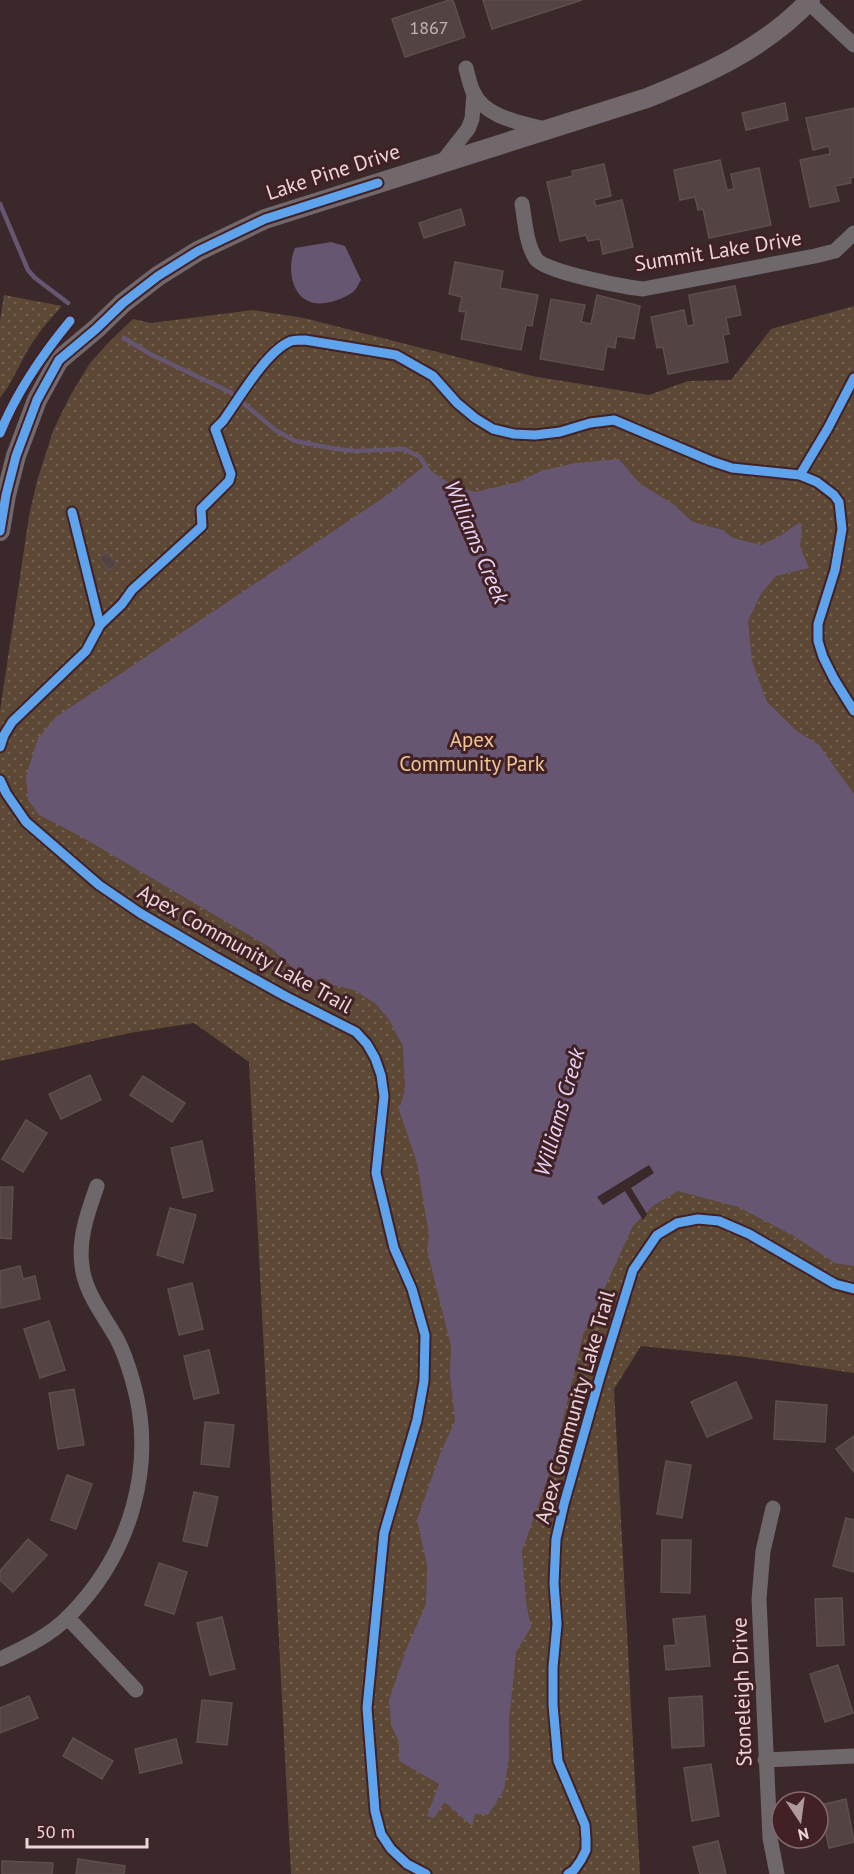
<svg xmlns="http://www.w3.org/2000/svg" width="854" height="1874" font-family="'PT Sans',sans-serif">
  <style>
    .park { fill: url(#park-dots) }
    .water { fill: #675671 }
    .pier { fill: #3a282b }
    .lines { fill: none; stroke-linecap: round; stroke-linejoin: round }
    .stream { stroke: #675671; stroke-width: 4.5 }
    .building { fill: #534443; stroke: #5e4e4d; stroke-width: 1.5 }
    .minor { stroke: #6f686b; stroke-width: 15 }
    .major { stroke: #72686b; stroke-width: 20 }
    .cycleway-casing { stroke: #412126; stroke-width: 13 }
    .cycleway { stroke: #60a3ed; stroke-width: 9 }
    .labels { text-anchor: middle; stroke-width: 6; stroke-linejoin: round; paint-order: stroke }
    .number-label { font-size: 18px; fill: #c6b2b3 }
    .street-label { font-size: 21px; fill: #ecd6d8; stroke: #412126 }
    .park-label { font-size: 21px; fill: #f0c592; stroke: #412126 }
    .water-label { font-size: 22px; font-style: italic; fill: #e9d5f7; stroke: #412126 }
  </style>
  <defs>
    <pattern id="park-dots" width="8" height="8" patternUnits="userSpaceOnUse" patternTransform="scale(1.5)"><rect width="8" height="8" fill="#5c4834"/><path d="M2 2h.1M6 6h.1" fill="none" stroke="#746251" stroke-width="1.8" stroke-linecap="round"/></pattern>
  </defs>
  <rect width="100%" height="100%" fill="#3a282b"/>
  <!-- park -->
  <g class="park">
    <path d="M4,295l58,11c-12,13 -24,27 -33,42 -10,17 -17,35 -29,50v-78z"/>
    <polygon points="854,306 854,1373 746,1357 641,1346 614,1389 640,1874 291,1874 249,1062 194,1023 130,1033 0,1061 0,711 29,516 37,481 53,431 70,396 90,363 109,342 133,319 151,323 253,310 304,318 532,376 649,395 688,381 731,380 771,329"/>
  </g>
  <!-- water -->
  <g class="water">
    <path d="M331,242l14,4 16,34c-3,4 -4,9 -8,12 -9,7 -27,13 -39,11 -24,-5 -27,-37 -19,-55z"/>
    <polygon points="619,459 639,483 673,504 693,522 723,530 733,538 761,545 780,536 800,522 802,531 800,547 809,568 776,576 761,594 748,621 752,661 767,702 797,731 819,745 854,794 854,1266 835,1263 792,1235 738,1207 678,1191 653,1206 633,1226 583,1335 552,1466 522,1551 526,1602 531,1627 516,1652 509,1720 509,1757 504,1790 488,1815 475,1814 472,1826 445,1802 434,1818 427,1816 439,1784 399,1761 399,1742 391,1725 389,1700 407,1647 426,1604 427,1565 417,1520 440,1454 455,1421 450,1375 451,1346 427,1250 429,1235 417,1163 399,1110 405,1089 403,1046 389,1020 376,1004 354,990 333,985 324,978 308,982 271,948 80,836 39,815 28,800 26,776 38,738 56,717 390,493 424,466 449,483 475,492 518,482 541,471 575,463"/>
  </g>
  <!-- pier -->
  <polygon class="pier" points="649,1165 654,1173 631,1188 647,1214 643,1220 625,1191 603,1205 597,1197"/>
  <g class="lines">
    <!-- stream -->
    <g class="stream">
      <polyline points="0,204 28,270 35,278 68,303"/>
      <polyline points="124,338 150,354 230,392 274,429 295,441 336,449 356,451 404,449 420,457 428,470"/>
    </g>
  </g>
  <!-- building -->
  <g class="building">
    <polygon points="449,0 453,0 465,37 405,57 392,19"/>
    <polygon points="483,0 582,0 492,29"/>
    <polygon points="785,103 788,120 746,130 742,113"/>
    <polygon points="854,108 854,177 850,178 851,183 835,186 839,201 810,207 800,160 830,154 829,146 813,150 806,118"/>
    <polygon points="720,160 727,190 734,189 731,174 759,168 771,225 709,238 703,209 698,210 695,197 680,200 674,170"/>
    <polygon points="604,164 611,196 594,200 596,206 622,200 633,247 603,254 600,239 588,241 586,235 560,241 547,182 573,176 572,171"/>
    <polygon points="461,209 465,225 424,238 419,223"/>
    <polygon points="455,262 503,271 500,288 538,295 532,326 526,325 521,350 461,339 466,312 459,311 462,297 449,294"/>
    <polygon points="735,286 741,315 726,318 729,334 723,335 728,362 668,374 663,347 657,348 651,317 684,310 687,326 694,325 689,295"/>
    <polygon points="597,295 640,306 634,339 617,336 615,348 607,346 603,370 540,359 551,299 585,305 581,322 591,324"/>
    <polygon points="107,552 117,564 109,570 99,558"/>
    <polygon points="90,1075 101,1100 61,1119 49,1094"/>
    <polygon points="143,1076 185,1103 172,1122 130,1095"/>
    <polygon points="26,1120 47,1133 23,1172 2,1159"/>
    <polygon points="202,1141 213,1191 183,1198 171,1148"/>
    <polygon points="0,1187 13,1187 11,1239 0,1238"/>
    <polygon points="170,1208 196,1215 183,1263 157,1255"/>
    <polygon points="20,1266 23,1279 35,1276 40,1299 1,1308 0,1271"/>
    <polygon points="192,1283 203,1329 179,1335 168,1289"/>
    <polygon points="49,1321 65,1370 40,1378 24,1329"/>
    <polygon points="209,1350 219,1393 194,1399 184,1356"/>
    <polygon points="736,1382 752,1418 707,1437 691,1402"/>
    <polygon points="74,1389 84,1445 58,1449 49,1393"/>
    <polygon points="776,1401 827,1405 825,1442 774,1439"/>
    <polygon points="205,1422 234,1425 229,1467 201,1464"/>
    <polygon points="854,1436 854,1472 836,1449"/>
    <polygon points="666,1461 691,1465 682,1518 657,1514"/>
    <polygon points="67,1475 92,1484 76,1529 51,1520"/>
    <polygon points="194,1492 218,1497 207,1546 183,1541"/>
    <polygon points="846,1518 854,1520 854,1572 833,1566"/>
    <polygon points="28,1539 47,1555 13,1592 0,1580 0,1571"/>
    <polygon points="662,1540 691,1540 690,1593 661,1592"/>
    <polygon points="159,1563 187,1572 174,1614 145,1605"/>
    <polygon points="842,1598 844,1645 817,1646 815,1599"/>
    <polygon points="705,1616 710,1666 666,1670 664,1646 676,1645 673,1619"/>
    <polygon points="222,1617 235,1669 210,1675 197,1623"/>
    <polygon points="838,1665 853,1713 825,1722 810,1674"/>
    <polygon points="29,1696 38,1718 0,1733 0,1708"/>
    <polygon points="702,1696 704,1746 672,1748 669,1698"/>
    <polygon points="202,1700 232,1703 227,1745 197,1742"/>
    <polygon points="73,1738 113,1761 102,1779 63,1756"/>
    <polygon points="176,1739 182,1763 140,1773 135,1749"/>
    <polygon points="711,1764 719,1816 692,1821 684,1768"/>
    <polygon points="846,1799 854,1842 829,1848 820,1805"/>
    <polygon points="718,1841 726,1874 700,1874 693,1847"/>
    <polygon points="78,1859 125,1866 124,1874 76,1874"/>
    <polygon points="2,1861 53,1863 52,1874 2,1874"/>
  </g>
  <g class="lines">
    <!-- minor -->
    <g class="minor">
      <polyline points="806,0 854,45"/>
      <path d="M466,68c2,8 4,17 7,24 13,26 46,30 71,37"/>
      <polyline points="443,161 468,129 472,119 474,93"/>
      <path d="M522,204c3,17 4,40 14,55 9,13 89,28 107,30l172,-33 20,-5 19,-18"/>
      <polyline points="773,1508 763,1551 759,1599 770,1838 777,1874"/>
      <polyline points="68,1618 136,1690"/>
      <path d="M0,1659c24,-11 51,-24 69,-43 61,-61 88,-150 64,-234 -4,-14 -9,-30 -16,-43 -13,-23 -32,-46 -35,-73 -4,-28 6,-54 15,-80"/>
      <polyline points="765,1760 854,1756"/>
    </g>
    <!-- major -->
    <path class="major" d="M0,531l6,-36 10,-39 21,-56 22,-40 37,-31 27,-26 35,-27 40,-25 67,-32 382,-121c60,-24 118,-50 163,-98"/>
    <!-- cycleway casing -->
    <g class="cycleway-casing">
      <g id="cycleway">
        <path d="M0,433c17,-42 42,-78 70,-112"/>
        <polyline points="800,475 828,428 854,378"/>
        <polyline points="72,512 100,625"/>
        <polyline points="0,531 6,495 16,456 37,400 59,360 96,329 123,303 158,276 198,251 265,219 378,183"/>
        <path d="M0,747l4,-12 8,-13 74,-71 14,-26 22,-21 10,-14 70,-64 -1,-17 28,-28 2,-7 -16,-45 8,-8c16,-22 43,-70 68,-80 4,-1 9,-1 14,-1l91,15 37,21 24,27 18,15 18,11 21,5 21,1 25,-3 30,-9 24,-3 97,41 21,7 68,7 17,7 17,13 5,7 3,27 -7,41 -17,54v17l5,16 11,22 20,32"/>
        <polyline points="0,780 6,793 26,822 99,885 140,913 215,957 285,996 356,1032 367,1044 375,1058 381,1075 384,1096 376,1173 394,1248 412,1289 425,1335 424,1381 417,1420 384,1533 367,1708 375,1811 381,1834 391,1849 407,1864 426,1874"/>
        <polyline points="568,1874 574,1870 581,1860 586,1850 586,1839 585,1825 558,1761 553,1705 553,1667 557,1624 554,1583 556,1539 564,1504 600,1377 633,1270 657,1235 677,1223 698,1219 719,1221 749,1234 835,1284 854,1289"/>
      </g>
    </g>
    <!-- cycleway -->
    <use href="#cycleway" class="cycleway"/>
  </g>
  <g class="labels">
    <!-- number labels -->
    <g class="number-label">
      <text x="429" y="34">1867</text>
    </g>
    <!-- street labels -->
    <g class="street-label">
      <text transform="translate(333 172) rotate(-18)" y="7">Lake Pine Drive</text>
      <text transform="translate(718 251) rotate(-9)" y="7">Summit Lake Drive</text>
      <text transform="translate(245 949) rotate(29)" y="7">Apex Community Lake Trail</text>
      <text transform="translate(575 1407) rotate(-74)" y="7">Apex Community Lake Trail</text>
      <text transform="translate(742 1692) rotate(-92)" y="7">Stoneleigh Drive</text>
    </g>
    <!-- park labels -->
    <g class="park-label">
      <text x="472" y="747">Apex<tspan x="472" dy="24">Community Park</tspan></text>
    </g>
    <!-- water labels -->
    <g class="water-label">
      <text transform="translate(477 542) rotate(67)" y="8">Williams Creek</text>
      <text transform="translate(559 1112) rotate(-74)" y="8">Williams Creek</text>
    </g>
  </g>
  <!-- north arrow -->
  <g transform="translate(800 1820) rotate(167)"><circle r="28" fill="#412126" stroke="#85696d" stroke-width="1.5"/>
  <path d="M0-4.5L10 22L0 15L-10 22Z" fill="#ae999b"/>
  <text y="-9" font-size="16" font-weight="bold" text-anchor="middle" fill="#ecd6d8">N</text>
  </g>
  <!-- scale -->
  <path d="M27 1838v9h120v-9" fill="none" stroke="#ecd6d8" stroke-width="3"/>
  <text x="36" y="1838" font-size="18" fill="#ecd6d8" stroke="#412126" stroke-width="4.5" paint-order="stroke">50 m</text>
</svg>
